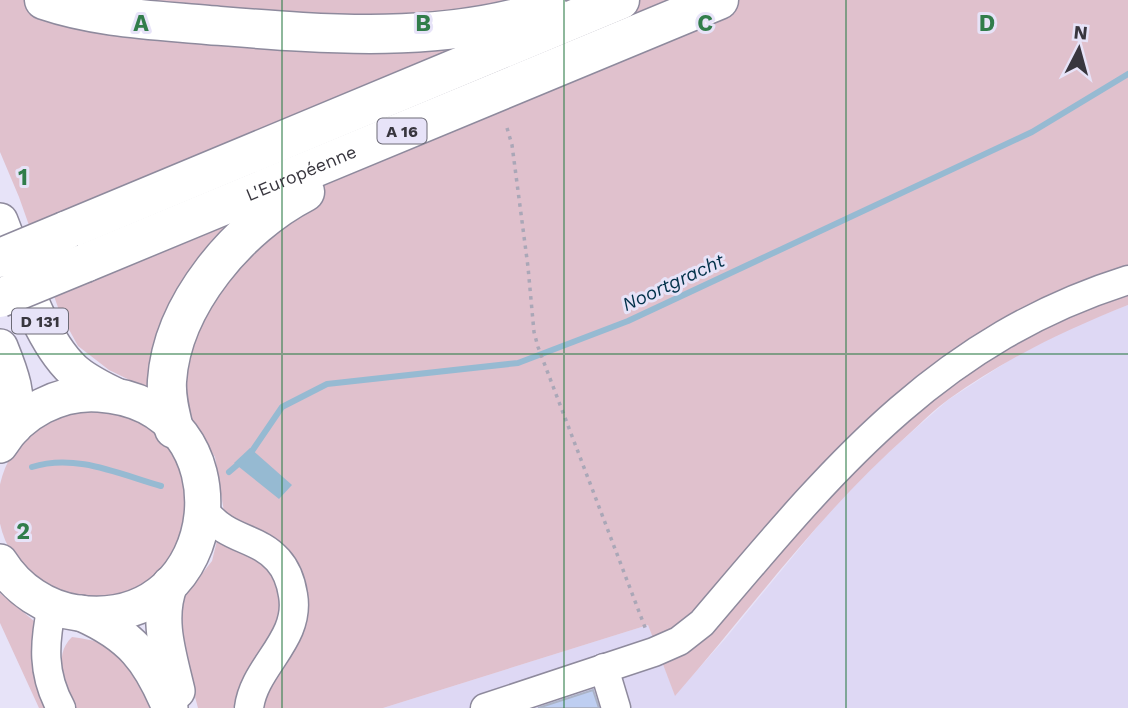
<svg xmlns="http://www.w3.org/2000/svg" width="1128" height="708" font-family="'Work Sans',sans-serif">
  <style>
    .built { fill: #ded8f4 }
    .green { fill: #e0c1cd }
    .water { fill: #96bad2 }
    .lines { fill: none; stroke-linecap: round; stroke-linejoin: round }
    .stream { stroke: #96bad2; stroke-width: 6 }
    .building { fill: #becef1; stroke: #abb3c6; stroke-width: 2 }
    .minor-casing { stroke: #8e8a9d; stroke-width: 31 }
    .major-casing { stroke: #8e8a9d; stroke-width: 38 }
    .highway-casing { stroke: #8e8a9d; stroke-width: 41 }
    .path { stroke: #aaa7b7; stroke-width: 3.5; stroke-dasharray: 3.5 5; stroke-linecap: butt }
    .minor { stroke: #fff; stroke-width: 28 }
    .major { stroke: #fff; stroke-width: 35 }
    .highway { stroke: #fff; stroke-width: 38 }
    .highway-bridge-casing { stroke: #8e8a9d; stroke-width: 41; stroke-linecap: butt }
    .highway-bridge { stroke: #fff; stroke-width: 38 }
    .grid { fill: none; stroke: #317d4b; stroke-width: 2; stroke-opacity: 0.55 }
    .labels { text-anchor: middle; stroke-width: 6; stroke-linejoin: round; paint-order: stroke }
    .shield { fill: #e7e3f8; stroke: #6c6a76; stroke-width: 2 }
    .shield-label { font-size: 16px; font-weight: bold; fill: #38363e }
    .street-label { font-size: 18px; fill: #38363e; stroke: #e7e3f8 }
    .water-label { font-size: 19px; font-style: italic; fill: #003049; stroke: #e7e3f8 }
    .grid-label { font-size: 23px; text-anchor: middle; font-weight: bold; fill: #317d4b; stroke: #e7e3f8; stroke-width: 6; stroke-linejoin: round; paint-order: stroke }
  </style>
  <rect width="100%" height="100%" fill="#e7e3f8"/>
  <!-- built -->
  <polygon class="built" points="1128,305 1128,708 383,708 648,625 675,695 725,639 841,498 881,459 948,400 1016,356 1075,326"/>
  <!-- green -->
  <g class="green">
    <path d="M0,0h1128v305c-63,25 -123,54 -179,94 -14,10 -27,23 -40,35 -88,77 -157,174 -234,262l-27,-71 -265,83h-137l-10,-5 -3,5h-35l-17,-63 1,-46 30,-38 12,-49 -9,-55 -34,-52 -72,-35 -31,-24 -18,-33 -41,-116 -19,-45z"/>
    <circle cx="93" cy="504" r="95"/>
    <polygon points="0,593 34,621 37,671 51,708 39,708 0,623"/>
    <path d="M72,637c59,8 56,21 78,71h-74c-9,-22 -25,-51 -4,-71z"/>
  </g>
  <!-- water -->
  <polygon class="water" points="250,448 292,485 279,499 234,463"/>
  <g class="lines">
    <!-- stream -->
    <g class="stream">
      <path d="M32,467c43,-14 87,7 129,19"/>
      <polyline points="229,472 250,454 282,407 327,384 518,363 628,321 1032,132 1128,74"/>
    </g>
  </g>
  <!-- building -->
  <polygon class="building" points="593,690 599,708 538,708"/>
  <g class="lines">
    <!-- minor casing -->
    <g class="minor-casing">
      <g id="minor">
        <path d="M204,510c23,31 53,26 74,50 9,10 13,22 15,35 8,45 -39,71 -44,113"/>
        <path d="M52,606c-8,37 -10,68 9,102"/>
        <polyline points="604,668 616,708"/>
        <path d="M485,708l169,-56 25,-11 23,-18c126,-148 232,-282 426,-343"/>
      </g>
    </g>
    <!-- major casing -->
    <g class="major-casing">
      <g id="major">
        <path d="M0,221c18,45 38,116 73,149 12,11 27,18 41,25"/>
        <path d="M0,347c11,27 19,49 15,79"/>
        <path d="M0,445c20,-33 60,-54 99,-51 153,10 129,239 -21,219 -32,-4 -61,-24 -78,-51"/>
        <path d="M170,584c-14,35 -1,72 7,107"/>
        <path d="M81,613c50,22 69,46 89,95"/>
      </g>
    </g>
    <!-- highway casing -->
    <g class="highway-casing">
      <g id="highway">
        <path d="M44,0c53,18 109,20 164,25 113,9 231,20 340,-16"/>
        <polyline points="65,231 620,0"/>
        <path id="s1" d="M85,263l634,-263"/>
        <path d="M174,429c-4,-16 -8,-32 -7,-48 5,-77 72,-155 138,-189"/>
      </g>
    </g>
    <!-- path -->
    <polyline class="path" points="507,128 512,145 528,267 534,332 538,347 646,630"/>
    <!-- minor -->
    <use href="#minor" class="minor"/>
    <!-- major -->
    <use href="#major" class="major"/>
    <!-- highway -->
    <use href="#highway" class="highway"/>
    <!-- highway-bridge casing -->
    <g class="highway-bridge-casing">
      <g id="highway-bridge">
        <polyline points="0,258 65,231"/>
        <polyline points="0,298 85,263"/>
      </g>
    </g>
    <!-- highway-bridge -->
    <use href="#highway-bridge" class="highway-bridge"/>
  </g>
  <!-- grid -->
  <path class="grid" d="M282,0v708M564,0v708M846,0v708M0,354h1128"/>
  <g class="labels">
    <!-- shield labels -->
    <g class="shield">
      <rect x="377.5" y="118.5" width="49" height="25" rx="5"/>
      <rect x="12" y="308.5" width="56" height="25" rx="5"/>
    </g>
    <g class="shield-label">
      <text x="402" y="137">A 16</text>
      <text x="40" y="327">D 131</text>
    </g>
    <!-- street labels -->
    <g class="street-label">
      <text dy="6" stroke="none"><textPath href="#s1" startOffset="234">L'Européenne</textPath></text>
    </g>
    <!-- water labels -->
    <g class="water-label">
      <text transform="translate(673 282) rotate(-25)" y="7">Noortgracht</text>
    </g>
  </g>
  <g class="grid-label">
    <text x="141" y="31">A</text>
    <text x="423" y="31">B</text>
    <text x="705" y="31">C</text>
    <text x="987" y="31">D</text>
    <text x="23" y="185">1</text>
    <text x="23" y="539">2</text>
  </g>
  <!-- north arrow -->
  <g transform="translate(1079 49) rotate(6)" stroke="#e7e3f8" stroke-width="5" paint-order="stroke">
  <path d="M0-5L12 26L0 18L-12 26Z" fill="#38363e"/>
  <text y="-10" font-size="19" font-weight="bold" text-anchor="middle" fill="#38363e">N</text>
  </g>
</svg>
